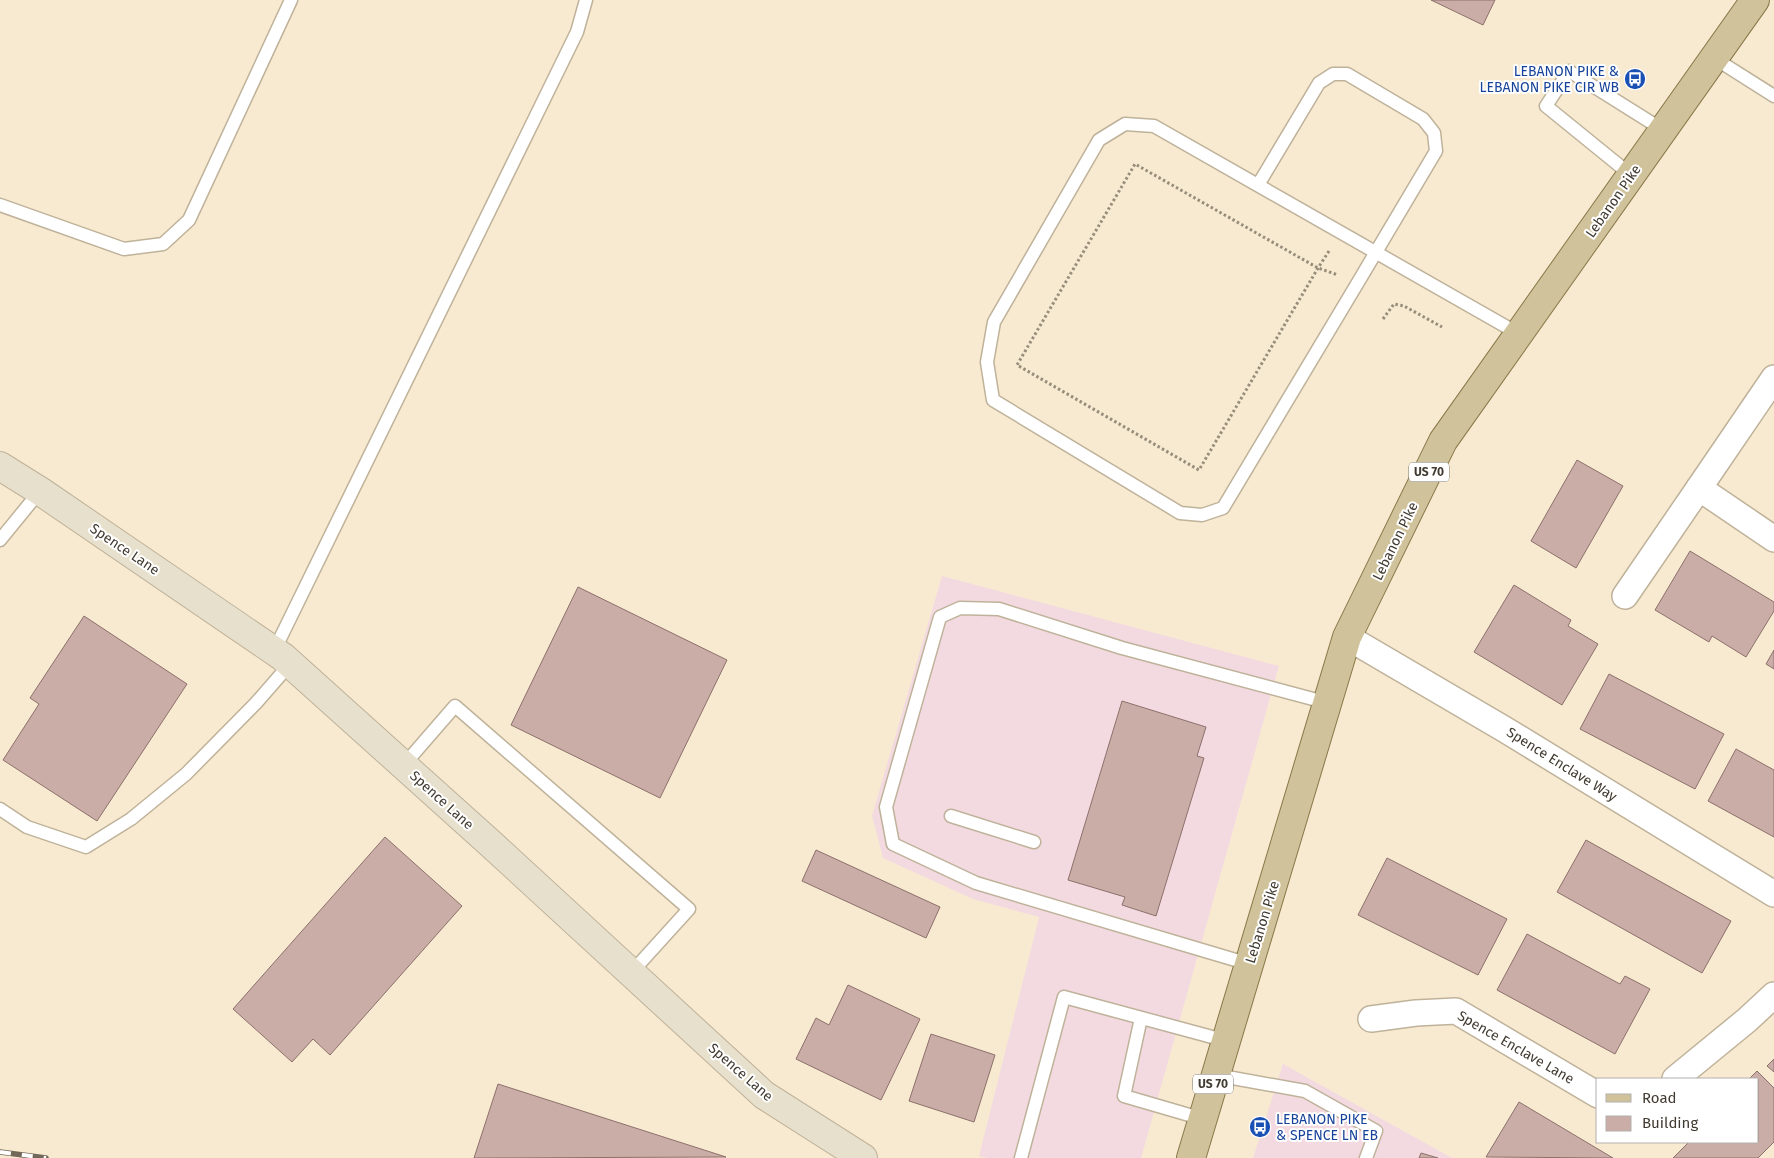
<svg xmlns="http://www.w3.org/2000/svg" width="1774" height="1158" font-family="'Fira Sans',sans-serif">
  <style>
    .commercial { fill: #f3dae1 }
    .building { fill: #cbada7; stroke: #8c706b }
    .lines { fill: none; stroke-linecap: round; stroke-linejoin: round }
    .lane-casing { stroke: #bfb29a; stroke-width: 15 }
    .street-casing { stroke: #bfb29a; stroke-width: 28 }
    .secondary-casing { stroke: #bfb29a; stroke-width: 30 }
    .primary-casing { stroke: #897849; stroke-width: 30 }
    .path { stroke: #968d7b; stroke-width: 3; stroke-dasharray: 2.5 2.5; stroke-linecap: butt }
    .lane { stroke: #fff; stroke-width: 12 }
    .street { stroke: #fff; stroke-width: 25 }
    .secondary { stroke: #e7e0cc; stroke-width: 28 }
    .primary { stroke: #d0c29a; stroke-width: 28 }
    .rail-casing { stroke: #71685a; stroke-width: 5.5 }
    .rail { stroke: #fff; stroke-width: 4; stroke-dasharray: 11; stroke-linecap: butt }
    .labels { text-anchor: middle; stroke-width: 4; stroke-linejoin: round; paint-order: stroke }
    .shield { fill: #fff; stroke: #79756e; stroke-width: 1 }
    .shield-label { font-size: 12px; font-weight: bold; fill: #403a30 }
    .transit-label { font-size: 14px; fill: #164399; stroke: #fff; text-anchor: end }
    .street-label { font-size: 14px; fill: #403a30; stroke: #fff }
  </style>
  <rect width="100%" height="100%" fill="#f8ead0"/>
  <!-- commercial -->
  <g class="commercial">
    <polygon points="942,576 1279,666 1141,1158 988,1158 979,1156 1039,917 973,899 883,858 872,816"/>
    <polygon points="1283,1064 1452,1158 1253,1158"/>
  </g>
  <!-- building -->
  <g class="building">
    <polygon points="1431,0 1495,0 1483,25"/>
    <polygon points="1577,460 1623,486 1576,568 1531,541"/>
    <polygon points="1690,551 1774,602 1774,611 1746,657 1712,636 1709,642 1655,610"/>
    <polygon points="1514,585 1571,620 1568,626 1598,644 1562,705 1474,652"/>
    <polygon points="578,587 727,660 660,798 511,725"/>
    <polygon points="84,616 187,684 97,821 3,760 39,704 30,698"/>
    <polygon points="1774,650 1774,669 1766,664"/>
    <polygon points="1609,674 1724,734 1695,789 1580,729"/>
    <polygon points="1122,701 1206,727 1197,756 1204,758 1156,916 1122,905 1125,897 1068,880"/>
    <polygon points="1736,749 1774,770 1774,837 1708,801"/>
    <polygon points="385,837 462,906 330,1055 313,1039 292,1062 233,1009"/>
    <polygon points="1586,840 1731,921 1702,973 1557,892"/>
    <polygon points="816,850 940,907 926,938 802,881"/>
    <polygon points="1387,858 1507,919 1478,975 1358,915"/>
    <polygon points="1527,934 1620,984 1625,976 1650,989 1615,1054 1497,990"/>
    <polygon points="848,985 920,1019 881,1100 796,1059 816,1018 829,1025"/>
    <polygon points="931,1034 995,1055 974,1122 909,1101"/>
    <polygon points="1774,1059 1774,1072 1767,1066"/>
    <polygon points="1757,1071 1774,1088 1774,1142 1758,1158 1673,1158 1689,1142 1758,1142 1758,1079 1749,1079"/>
    <polygon points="498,1084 726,1157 474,1158"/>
    <polygon points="1519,1102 1613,1158 1486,1157"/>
    <polygon points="1421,1153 1438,1158 1419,1158"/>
  </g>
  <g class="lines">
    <!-- lane casing -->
    <g class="lane-casing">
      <g id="lane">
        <polyline points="1714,58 1774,96"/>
        <polyline points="1631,175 1546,106 1569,71 1663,130"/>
        <polyline points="1258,185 1319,83 1333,74 1347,74 1423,119 1434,133 1436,151 1357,284 1223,508 1202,515 1180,513 993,400 987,362 994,322 1099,140 1125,124 1154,126 1519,334"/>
        <polyline points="0,205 124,249 163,244 189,220 291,0"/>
        <polyline points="0,540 40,491"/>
        <polyline points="274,651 577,32 586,0"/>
        <polyline points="403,766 455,706 689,909 631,973"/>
        <polyline points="0,809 27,827 86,847 131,819 186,774 256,703 290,664"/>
        <polyline points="951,816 1034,842"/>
        <polyline points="1249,964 976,883 893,844 886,807 940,617 960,608 999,609 1122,648 1328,703"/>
        <polyline points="1141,1018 1124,1096 1203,1119"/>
        <polyline points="1216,1075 1305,1091 1376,1131 1366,1158"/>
        <polyline points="1021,1158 1064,997 1227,1041"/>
      </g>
    </g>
    <!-- street casing -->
    <g class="street-casing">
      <g id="street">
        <polyline points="1699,488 1774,378"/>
        <polyline points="1625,596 1699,488 1774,539"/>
        <polyline points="1347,637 1504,729 1774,894"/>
        <polyline points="1371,1019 1416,1013 1456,1011 1598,1095"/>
        <polyline points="1675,1079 1747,1020 1774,995"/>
      </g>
    </g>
    <!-- secondary casing -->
    <g class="secondary-casing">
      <polyline id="secondary" points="0,466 40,491 283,657 491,844 764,1095 863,1158"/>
    </g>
    <!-- primary casing -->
    <g class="primary-casing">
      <polyline id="primary" points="1191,1158 1347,637 1443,441 1755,0"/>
    </g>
    <!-- path -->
    <g class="path">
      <polyline points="1329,251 1318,268 1199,470 1017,365 1135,164 1318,268 1338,275"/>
      <polyline points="1383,319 1394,304 1404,306 1442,327"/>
    </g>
    <!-- lane -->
    <use href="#lane" class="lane"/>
    <!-- street -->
    <use href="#street" class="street"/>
    <!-- secondary -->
    <use href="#secondary" class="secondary"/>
    <!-- primary -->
    <use href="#primary" class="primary"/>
    <!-- rail casing -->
    <g class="rail-casing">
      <polyline id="rail" points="0,1152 46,1158"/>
    </g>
    <!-- rail -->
    <use href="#rail" class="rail"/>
  </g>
  <!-- icons -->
  <defs>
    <g id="bus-disc" transform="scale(1.125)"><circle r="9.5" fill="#1a4fb4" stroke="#fff"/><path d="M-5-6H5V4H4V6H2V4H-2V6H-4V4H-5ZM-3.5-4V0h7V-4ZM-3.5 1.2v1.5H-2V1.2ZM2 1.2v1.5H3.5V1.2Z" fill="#fff"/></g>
  </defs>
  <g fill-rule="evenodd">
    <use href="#bus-disc" x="1635" y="79"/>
    <use href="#bus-disc" x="1260" y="1127"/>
  </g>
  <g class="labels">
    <!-- shield labels -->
    <g class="shield">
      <rect x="1409" y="462.5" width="40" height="19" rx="4"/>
      <rect x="1193" y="1074.5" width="40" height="19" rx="4"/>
    </g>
    <g class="shield-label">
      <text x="1429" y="476">US 70</text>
      <text x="1213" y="1088">US 70</text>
    </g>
    <!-- transit labels -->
    <g class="transit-label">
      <text x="1619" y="76">LEBANON PIKE &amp;<tspan x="1619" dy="16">LEBANON PIKE CIR WB</tspan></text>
      <text x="1276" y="1124" text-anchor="start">LEBANON PIKE<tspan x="1276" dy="16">&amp; SPENCE LN EB</tspan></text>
    </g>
    <!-- street labels -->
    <g class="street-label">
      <text transform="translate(1613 201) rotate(-55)" y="5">Lebanon Pike</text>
      <text transform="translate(1395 541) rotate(-64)" y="5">Lebanon Pike</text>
      <text transform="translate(125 549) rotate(34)" y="5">Spence Lane</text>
      <text transform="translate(1562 764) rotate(32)" y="5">Spence Enclave Way</text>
      <text transform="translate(442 800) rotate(42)" y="5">Spence Lane</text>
      <text transform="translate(1262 922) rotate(-73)" y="5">Lebanon Pike</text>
      <text transform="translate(1516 1047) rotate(30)" y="5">Spence Enclave Lane</text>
      <text transform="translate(741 1072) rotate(41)" y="5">Spence Lane</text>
    </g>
  </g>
  <!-- legend -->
  <rect x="1596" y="1078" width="162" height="65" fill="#ffffff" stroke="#b3b0ac"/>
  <rect x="1606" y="1094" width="25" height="8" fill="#d0c29a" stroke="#b3b0ac"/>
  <text x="1642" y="1103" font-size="15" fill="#403a30">Road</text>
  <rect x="1606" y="1116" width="25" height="15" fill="#cbada7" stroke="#b3b0ac"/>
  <text x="1642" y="1128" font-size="15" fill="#403a30">Building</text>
</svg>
